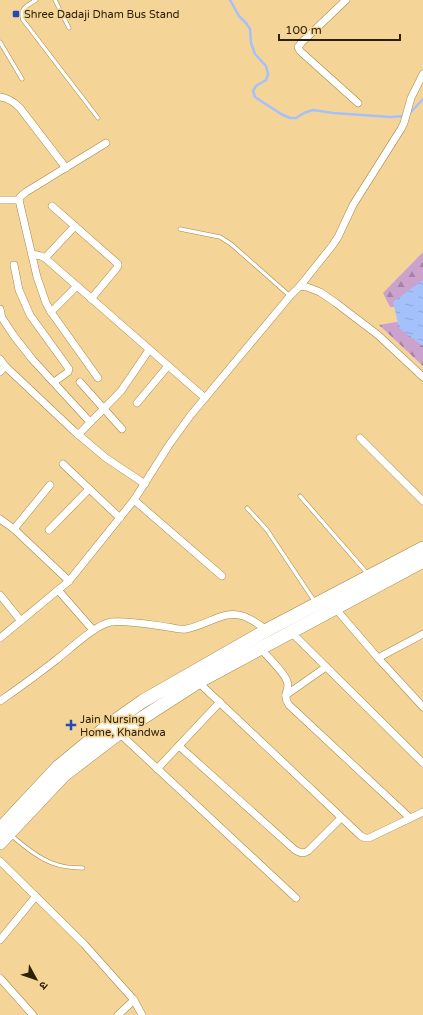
<svg xmlns="http://www.w3.org/2000/svg" width="423" height="1015" font-family="'Varela Round','Noto Sans Devanagari',sans-serif">
  <style>
    .forest { fill: url(#forest-firs) }
    .water { fill: url(#water-ripples) }
    .lines { fill: none; stroke-linecap: round; stroke-linejoin: round }
    .stream { stroke: #a4c1fc; stroke-width: 2.5 }
    .lane-casing { stroke: #a5874a; stroke-width: 4.5 }
    .street-casing { stroke: #a5874a; stroke-width: 8 }
    .highway-casing { stroke: #a5874a; stroke-width: 14 }
    .lane { stroke: #fff; stroke-width: 3.5 }
    .street { stroke: #fff; stroke-width: 7 }
    .highway { stroke: #fff; stroke-width: 13 }
    .poi-dot { fill: #1f4bb9; stroke: #f5d597; stroke-width: 1.5 }
    .labels { text-anchor: middle; stroke-width: 3.5; stroke-linejoin: round; paint-order: stroke }
    .poi-label { font-size: 11px; fill: #2c2107; stroke: #f5d597; text-anchor: start }
  </style>
  <defs>
    <pattern id="forest-firs" width="22" height="20" patternUnits="userSpaceOnUse"><rect width="22" height="20" fill="#caa2cd"/><path d="M5 1l3.5 6h-7zM16 11l3.5 6h-7z" fill="#a484a4"/></pattern>
    <pattern id="water-ripples" width="26" height="14" patternUnits="userSpaceOnUse"><rect width="26" height="14" fill="#a4c1fc"/><path d="M2 4q2-2 4 0t4 0M15 11q2-2 4 0t4 0" fill="none" stroke="#8da6d6"/></pattern>
  </defs>
  <rect width="100%" height="100%" fill="#f5d597"/>
  <!-- forest -->
  <g class="forest">
    <polygon points="423,252 423,293 411,306 390,307 383,293"/>
    <polygon points="396,322 407,324 423,336 423,366 379,325"/>
  </g>
  <!-- water -->
  <polygon class="water" points="423,280 423,346 399,328 393,302"/>
  <g class="lines">
    <!-- stream -->
    <polyline class="stream" points="230,0 239,16 246,23 250,29 251,43 255,54 266,66 268,74 266,80 256,86 253,91 255,97 281,114 290,118 296,118 304,113 313,110 333,113 391,117 404,116 411,112 423,99"/>
    <!-- lane casing -->
    <g class="lane-casing">
      <g id="lane">
        <path d="M36,0c-9,6 -17,8 -13,20l75,98"/>
        <polyline points="55,0 69,28"/>
        <polyline points="0,42 22,79"/>
        <polyline points="180,229 220,237 231,244 290,296"/>
        <polyline points="300,496 367,573"/>
        <polyline points="247,508 267,530 315,602"/>
        <path d="M12,836c12,10 25,21 40,27 10,4 21,5 31,5"/>
      </g>
    </g>
    <!-- street casing -->
    <g class="street-casing">
      <g id="street">
        <polyline points="346,0 302,42 298,47 300,51 358,103"/>
        <path d="M0,97c8,1 14,5 20,11l46,60"/>
        <polyline points="0,200 19,200"/>
        <polyline points="52,206 118,264 118,266 116,269 91,299"/>
        <polyline points="32,254 41,256 45,258 205,398"/>
        <polyline points="45,258 75,226"/>
        <polyline points="14,265 19,290 30,315 69,369 68,372 54,382"/>
        <polyline points="300,286 332,246 338,237 353,205 401,129 404,123 411,98 423,74"/>
        <polyline points="0,309 2,318 14,336 32,359 90,422"/>
        <polyline points="51,312 77,286"/>
        <polyline points="0,359 5,366 74,431 106,458 145,484"/>
        <polyline points="0,372 5,366"/>
        <polyline points="98,378 51,312 46,303 37,277 19,200 20,197 26,192 106,143"/>
        <polyline points="80,382 122,429"/>
        <polyline points="137,403 168,366"/>
        <polyline points="78,435 121,391 149,350"/>
        <polyline points="360,438 423,501"/>
        <polyline points="63,464 120,518"/>
        <polyline points="134,500 222,576"/>
        <polyline points="0,519 14,529 69,581"/>
        <polyline points="14,529 50,485"/>
        <polyline points="49,530 89,489"/>
        <polyline points="58,590 93,630"/>
        <polyline points="0,595 21,621"/>
        <polyline points="335,608 378,658 423,707"/>
        <polyline points="290,631 423,763"/>
        <polyline points="0,638 69,581 134,500 169,445 190,416 290,296 300,286 307,287 320,292 336,303 378,335 423,377"/>
        <path d="M260,648c7,8 24,24 27,33 4,10 -6,12 2,24l121,113"/>
        <polyline points="378,658 423,634"/>
        <polyline points="196,680 361,836 365,838 369,838 423,812"/>
        <polyline points="286,695 326,667"/>
        <path d="M0,701c19,-13 38,-27 56,-41 13,-10 40,-36 55,-38 15,-2 41,3 57,5 6,1 12,3 18,2 11,-2 21,-7 31,-11 21,-9 33,0 50,12"/>
        <polyline points="117,731 296,898"/>
        <path d="M179,746l116,104c5,3 8,4 13,1l33,-33"/>
        <polyline points="157,769 220,702"/>
        <polyline points="0,861 84,944 134,1000 142,1015"/>
        <polyline points="0,940 36,896"/>
        <polyline points="0,978 33,1015"/>
        <polyline points="118,1015 134,1000"/>
      </g>
    </g>
    <!-- highway casing -->
    <g class="highway-casing">
      <g id="highway">
        <polyline points="0,829 58,767 109,725 143,701 267,630 423,548"/>
        <polyline points="0,843 64,775 119,733 198,682 423,561"/>
      </g>
    </g>
    <!-- lane -->
    <use href="#lane" class="lane"/>
    <!-- street -->
    <use href="#street" class="street"/>
    <!-- highway -->
    <use href="#highway" class="highway"/>
  </g>
  <!-- markers -->
  <g class="poi-dot">
    <rect x="12" y="10" width="8" height="8" rx="2"/>
    <path d="M69 719h4v4h4v4h-4v4h-4v-4h-4v-4h4z"/>
  </g>
  <g class="labels">
    <!-- poi labels -->
    <g class="poi-label">
      <text x="24" y="18">Shree Dadaji Dham Bus Stand</text>
      <text x="80" y="723">Jain Nursing<tspan x="80" dy="13">Home, Khandwa</tspan></text>
    </g>
  </g>
  <!-- north arrow -->
  <g transform="translate(36 979) rotate(130)" stroke="#f5d597" stroke-width="3" paint-order="stroke">
  <path d="M0-3L7 15L0 10L-7 15Z" fill="#2c2107"/>
  <text y="-6" font-size="11" font-weight="bold" text-anchor="middle" fill="#2c2107">उ</text>
  </g>
  <!-- scale -->
  <path d="M279 34v6h121v-6" fill="none" stroke="#2c2107" stroke-width="2"/>
  <text x="285" y="34" font-size="12" fill="#2c2107" stroke="#f5d597" stroke-width="3" paint-order="stroke">100 m</text>
</svg>
